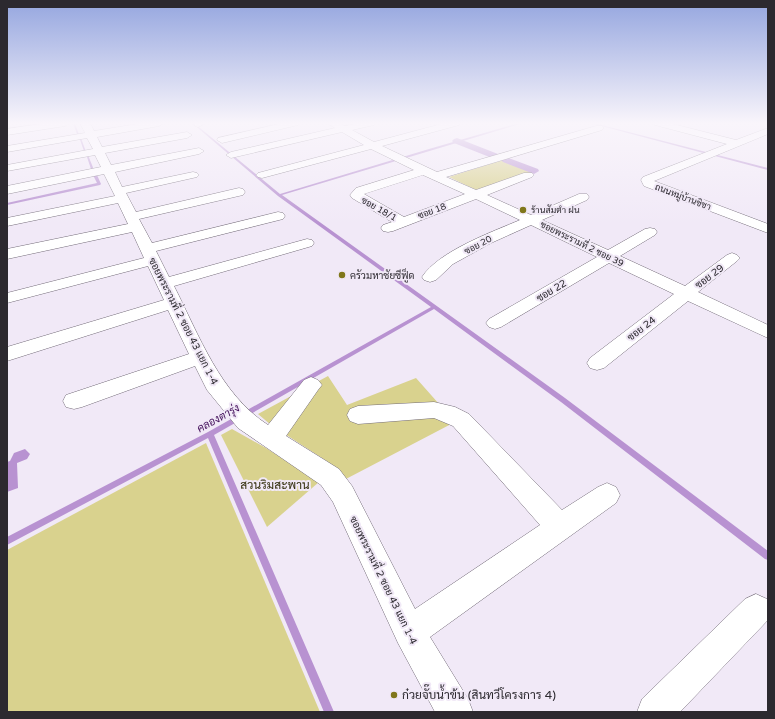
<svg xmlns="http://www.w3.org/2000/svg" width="775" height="719" font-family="'Varela Round',Sarabun,sans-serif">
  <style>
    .green { fill: #d9d28e }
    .water { fill: #b892d1 }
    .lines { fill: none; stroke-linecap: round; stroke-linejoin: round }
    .stream { fill: #b892d1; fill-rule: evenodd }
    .canal { fill: #b892d1; fill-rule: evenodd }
    .minor-casing { stroke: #756d7a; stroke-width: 1 }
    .minor { fill: #fff; fill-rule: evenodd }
    .poi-dot { fill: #80771b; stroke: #f1e9f7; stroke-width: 1.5 }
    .labels { text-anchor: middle; stroke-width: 4; stroke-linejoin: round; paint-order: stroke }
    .far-street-label { font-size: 9px; fill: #2c292f; stroke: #f1e9f7 }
    .far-poi-label { font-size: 9px; fill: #2c292f; stroke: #f1e9f7; text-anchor: start }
    .poi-label { font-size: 10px; fill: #2c292f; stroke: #f1e9f7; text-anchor: start }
    .street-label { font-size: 10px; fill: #2c292f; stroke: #f1e9f7 }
    .water-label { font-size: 11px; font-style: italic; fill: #44115c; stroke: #f1e9f7 }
    .near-park-label { font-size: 12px; fill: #35310f; stroke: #f1e9f7 }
    .near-poi-label { font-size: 12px; fill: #2c292f; stroke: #f1e9f7; text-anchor: start }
  </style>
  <rect width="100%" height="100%" fill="#f1e9f7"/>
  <!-- green -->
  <g class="green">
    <polygon points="502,160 533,173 478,191 449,177"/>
    <polygon points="328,376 347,405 416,378 455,422 344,480 328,462 271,425 258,414"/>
    <polygon points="232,429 266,448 319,482 267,527 221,435"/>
    <polygon points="206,443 320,712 7,712 7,550"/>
  </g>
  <!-- water -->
  <polygon class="water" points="25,449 30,454 27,459 17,463 18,488 7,492 7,462 10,461 14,453"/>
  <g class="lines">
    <!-- stream -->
    <g class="stream">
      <polygon points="73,123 75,123 79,135 77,134"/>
      <polygon points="192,123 194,123 280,194 429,149 519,123 523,123 282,195 565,398 768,551 768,560 765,559 561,402 434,309 214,435 334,712 324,712 208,438 7,545 7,537 208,432 431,307 278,196"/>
      <polygon points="590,123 594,123 768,168 768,170"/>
      <polygon points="79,137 81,138 86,152 84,151"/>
      <polygon points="86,154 88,155 94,170 91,169"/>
      <polygon points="95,174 97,175 101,184 100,185 7,205 7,203 97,183 93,175"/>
    </g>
    <!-- canal -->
    <g class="canal">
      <polygon points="457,138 498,154 500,156 495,159 492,158 454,143 452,141 454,139"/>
      <polygon points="506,157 538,169 539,171 534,174 503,162 501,160"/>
    </g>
    <!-- minor casing -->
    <g class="minor-casing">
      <g id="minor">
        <polygon points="47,123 70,123 65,126 7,135 7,129"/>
        <path d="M80,123h10l4,8 49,-8h21l-5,3 -62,11 5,10 85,-15 5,3 -5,3 -82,15 6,12 88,-17 5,3 -5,3 -84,18 7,15 71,-15 4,1 2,2 -2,2 -71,16 10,19 103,-24 4,1 2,3 -2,3 -104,24 13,24 126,-31 5,1 2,3 -2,3 -127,32 13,26 138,-38 5,1 2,3 -2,3 -138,40c25,49 46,108 94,139l36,-45 7,-3 7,3 4,5 -4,5 -32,46 53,33 13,17 63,123 125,-84 -87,-99 -19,-8 -76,6 -8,-3 -3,-6 3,-6 8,-3 76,-4 21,5 14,7 93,96 36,-23 9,-4 9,4 4,8 -4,8 -186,134 38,62 5,13h-38l-37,-69 -65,-141 -12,-17 -83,-57 -31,-38 -12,-24 -113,41 -8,2 -8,-2 -3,-6 3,-6 123,-41 -21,-44 -161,51v-14l157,-47 -16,-34 -141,37v-10l137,-35 -12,-26 -125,27v-10l121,-25 -10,-21 -111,23v-8l108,-22 -11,-22 -97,20v-8l94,-19 -6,-12 -88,16v-6l86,-16 -6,-11 -80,14v-6l78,-13z"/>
        <polygon points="194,123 206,123 198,127 195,126"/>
        <polygon points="283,123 300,123 298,125 222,143 217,140 218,138"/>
        <path d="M327,123h12l6,3 14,-3h17l-2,2 -22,5 22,12 71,-19h16l-2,2 -77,21 55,26 159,-46h6l2,2 -2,2 -156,47 30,13 48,-17h8l2,2 -2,2 -45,18 44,20 48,-21h8l2,3 -2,3 -45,20 66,30 37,-21 5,-1 5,1 2,3 -2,3 -35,21 65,30 42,-31 5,-2 5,2 3,3 -3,3 -39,31 70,33v13l-80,-37 -84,67 -7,2 -7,-2 -3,-5 3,-5 84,-64 -65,-31 -108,64 -6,2 -6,-2 -3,-4 3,-4 108,-62 -66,-32 -40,18 -38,21 -17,16 -6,2 -6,-2 -2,-3c17,-26 70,-45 98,-57l-44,-21 -83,32 -5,1 -5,-1 -2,-3 2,-3 9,-3 -40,-24 -2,-3 6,-7 58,-18 -43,-21 -109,29 -4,-1 -2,-2 2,-2 106,-28 -22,-13 -111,26 -5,-3 5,-3 104,-24zM423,175l42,19 -61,23 -40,-23z"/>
        <polygon points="653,123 669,123 736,140 768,128 768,134 654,181 768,224 768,233 644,186 641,180 643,177 727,144 655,125"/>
        <polygon points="756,594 767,599 768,601 767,621 680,712 637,712 642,699 745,599"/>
      </g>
    </g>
    <!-- minor -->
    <use href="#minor" class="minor"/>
  </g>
  <!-- sky -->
  <linearGradient id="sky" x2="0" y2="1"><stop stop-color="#95a6df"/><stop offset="0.55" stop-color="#f9f5fb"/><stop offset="1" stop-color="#f9f5fb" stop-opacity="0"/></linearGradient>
  <rect width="775" height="224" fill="url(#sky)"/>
  <!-- markers -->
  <g class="poi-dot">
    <circle cx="523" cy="210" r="4"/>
    <circle cx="342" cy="275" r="4"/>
    <circle cx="394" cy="695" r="4"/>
  </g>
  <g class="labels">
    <!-- far-street labels -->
    <g class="far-street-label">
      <text transform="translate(683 197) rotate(21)" y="3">ถนนหมู่บ้านชิชา</text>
      <text transform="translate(379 209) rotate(29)" y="3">ซอย 18/1</text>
      <text transform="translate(432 211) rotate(-21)" y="3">ซอย 18</text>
      <text transform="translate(582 244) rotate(26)" y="3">ซอยพระรามที่ 2 ซอย 39</text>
      <text transform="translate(478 245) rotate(-28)" y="3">ซอย 20</text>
    </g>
    <!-- far-poi labels -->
    <g class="far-poi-label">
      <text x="531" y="213">ร้านสัมตำ ฝน</text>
    </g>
    <!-- poi labels -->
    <g class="poi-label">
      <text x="350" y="279">ครัวมหาชัยซีฟู็ด</text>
    </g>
    <!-- street labels -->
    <g class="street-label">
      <text transform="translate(709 276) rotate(-37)" y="4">ซอย 29</text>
      <text transform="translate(551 290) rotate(-31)" y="4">ซอย 22</text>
      <text transform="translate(184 321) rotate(63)" y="4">ซอยพระรามที่ 2 ซอย 43 แยก 1-4</text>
      <text transform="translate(641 328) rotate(-38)" y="4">ซอย 24</text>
      <text transform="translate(384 580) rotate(64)" y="4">ซอยพระรามที่ 2 ซอย 43 แยก 1-4</text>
    </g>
    <!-- water labels -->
    <g class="water-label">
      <text transform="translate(218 418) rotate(-29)" y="4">คลองตารุ่ง</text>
    </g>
    <!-- near-park labels -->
    <g class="near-park-label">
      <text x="275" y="489">สวนริมสะพาน</text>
    </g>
    <!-- near-poi labels -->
    <g class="near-poi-label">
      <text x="402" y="699">ก๋วยจั๊บน้ำข้น (สินทวีโครงการ 4)</text>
    </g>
  </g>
  <!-- border -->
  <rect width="775" height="719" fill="none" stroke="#2c292f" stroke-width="16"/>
</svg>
